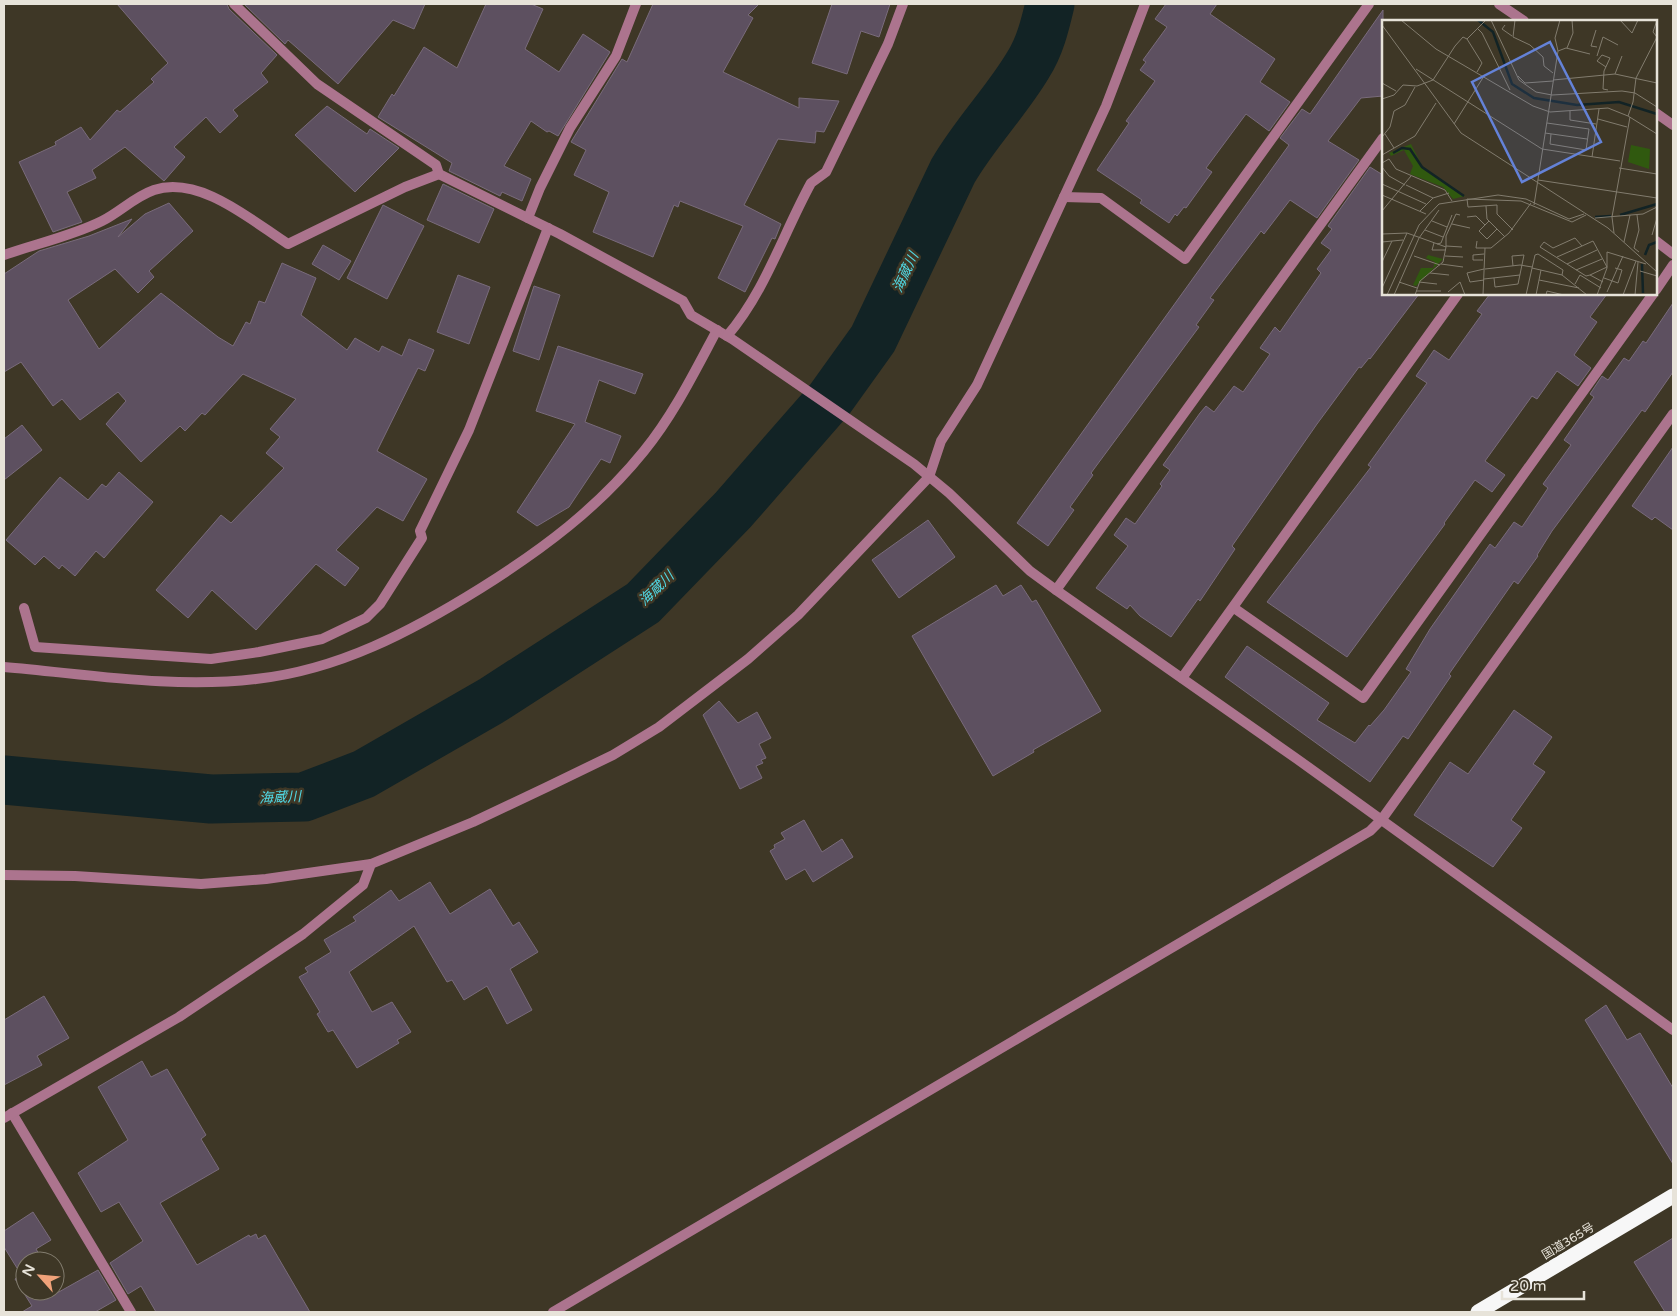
<svg xmlns="http://www.w3.org/2000/svg" width="1677" height="1316" font-family="'Varela Round','Noto Sans JP',sans-serif">
  <style>
    .lines { fill: none; stroke-linecap: round; stroke-linejoin: round }
    .river { stroke: #122325; stroke-width: 49 }
    .building { fill: #5d5060; stroke: #796b7b }
    .street { stroke: #ac748e; stroke-width: 10 }
    .highway { stroke: #f7f7f7; stroke-width: 15 }
    .labels { text-anchor: middle; stroke-width: 5; stroke-linejoin: round; paint-order: stroke }
    .street-label { font-size: 12px; fill: #e7e3d9; stroke: #3e3726 }
    .water-label { font-size: 14px; font-style: italic; fill: #50d7e3; stroke: #3e3726 }
    .inset-river { fill: none; stroke: #122325; stroke-width: 2.5 }
    .inset-road { fill: none; stroke: #827c6e; stroke-width: 1 }
    .view { fill: #6482d8; fill-opacity: 0.15; stroke: #6482d8; stroke-width: 2.5 }
    .inset-edge { fill: none; stroke: #e7e3d9; stroke-width: 2.5 }
  </style>
  <rect width="100%" height="100%" fill="#3e3726"/>
  <g class="lines">
    <!-- river -->
    <path class="river" d="M4,780l207,19 93,-2 60,-23 127,-73 152,-98 90,-93 97,-111 43,-60 80,-168c22,-38 53,-69 75,-106 12,-19 17,-40 22,-61"/>
  </g>
  <!-- building -->
  <g class="building">
    <polygon points="117,4 227,4 229,9 277,55 261,73 268,82 233,110 238,116 220,133 206,117 174,147 185,157 164,181 125,147 92,170 96,178 67,192 82,222 53,232 19,162 56,145 55,142 81,127 90,140 117,110 120,112 154,82 151,79 168,63"/>
    <polygon points="244,4 425,4 414,29 393,20 338,84 288,40 285,44"/>
    <polygon points="486,4 531,4 543,9 525,49 559,72 583,34 610,52 558,136 549,131 547,132 531,121 504,166 531,179 522,201 502,192 500,196 449,171 452,163 378,117 392,94 394,96 424,47 457,68"/>
    <polygon points="653,4 759,4 748,15 753,18 723,72 799,108 799,98 839,101 824,132 816,131 815,143 778,139 744,205 781,224 775,239 772,238 745,292 718,278 743,226 680,201 678,207 674,205 653,257 593,232 609,192 574,175 586,150 571,142 622,59 627,62"/>
    <polygon points="832,4 890,4 879,37 861,31 847,74 812,63"/>
    <polygon points="1166,4 1217,4 1210,14 1275,59 1260,82 1290,102 1269,131 1246,114 1206,168 1212,172 1186,208 1184,207 1177,216 1175,214 1169,223 1140,203 1142,200 1097,170 1129,123 1126,121 1155,81 1140,70 1146,62 1143,60 1167,27 1155,19"/>
    <polygon points="1383,10 1383,96 1361,98 1328,141 1359,160 1317,218 1290,200 1264,234 1261,231 1210,298 1214,300 1196,325 1199,327 1091,473 1093,475 1070,507 1074,510 1048,546 1017,523 1289,145 1280,138 1302,109 1310,114"/>
    <polygon points="327,106 367,134 370,129 399,148 355,192 295,135"/>
    <polygon points="1370,167 1383,175 1383,294 1419,294 1370,359 1369,358 1361,368 1359,367 1317,424 1232,546 1235,549 1200,601 1198,599 1171,637 1140,616 1130,605 1127,609 1096,588 1128,546 1114,535 1126,518 1135,524 1162,486 1160,484 1170,470 1163,465 1200,413 1206,406 1214,412 1234,386 1243,392 1270,354 1260,348 1275,327 1280,332 1321,273 1317,269 1331,250 1321,243 1332,229 1328,226"/>
    <polygon points="443,184 494,209 479,243 427,220"/>
    <polygon points="169,203 193,231 149,271 154,277 138,293 115,269 68,300 99,349 161,293 218,337 233,346 246,322 250,324 259,301 265,303 282,263 316,278 301,315 347,350 355,338 379,352 382,346 402,356 409,339 434,350 425,371 418,368 377,451 427,479 403,521 377,507 336,550 359,568 345,586 316,564 256,630 212,590 188,618 156,590 221,515 231,523 284,468 266,453 280,437 270,429 296,399 243,374 205,415 202,413 185,431 180,426 141,462 106,424 126,401 118,392 80,420 62,399 53,406 21,362 4,372 4,274 39,251 89,236 132,219 118,237 145,214"/>
    <polygon points="383,205 424,226 387,299 347,278"/>
    <polygon points="323,245 351,261 339,280 312,264"/>
    <polygon points="458,275 490,287 469,344 437,332"/>
    <polygon points="534,286 560,295 539,360 513,351"/>
    <polygon points="1490,294 1607,294 1590,317 1597,322 1574,355 1591,368 1578,386 1557,371 1537,399 1532,396 1485,461 1505,475 1492,492 1475,480 1444,523 1445,524 1347,657 1267,602 1371,467 1368,465 1427,383 1416,376 1434,350 1449,360 1482,314 1477,311"/>
    <polygon points="1673,303 1673,372 1645,412 1642,410 1552,531 1537,555 1538,556 1518,584 1514,581 1449,674 1451,676 1408,739 1403,736 1370,782 1225,677 1247,646 1329,703 1317,720 1355,743 1369,725 1370,726 1384,710 1411,672 1406,669 1430,629 1490,544 1495,548 1514,522 1522,527 1548,488 1543,484 1571,445 1564,440 1594,397 1590,394 1602,376 1608,380 1624,358 1629,361 1643,341 1646,343"/>
    <polygon points="558,346 643,374 635,394 599,380 585,422 621,436 610,463 601,459 569,507 537,526 517,512 575,424 536,411"/>
    <polygon points="22,425 42,450 4,480 4,439"/>
    <polygon points="1673,447 1673,530 1655,517 1652,520 1632,506"/>
    <polygon points="119,472 153,502 104,558 96,551 75,576 62,565 59,569 44,556 35,565 6,540 60,477 88,500 102,484 106,487"/>
    <polygon points="928,520 955,557 899,598 872,560"/>
    <polygon points="996,585 1003,596 1021,585 1032,602 1036,600 1101,711 1033,750 1034,752 993,776 912,636"/>
    <polygon points="719,701 738,723 757,712 771,738 759,744 766,758 761,760 763,763 756,766 762,778 740,789 703,715"/>
    <polygon points="1514,710 1552,737 1533,764 1545,772 1511,820 1522,828 1493,867 1414,815 1450,762 1468,774"/>
    <polygon points="804,820 822,852 842,839 853,857 813,882 805,869 786,880 770,851 775,848 774,845 785,839 781,833"/>
    <polygon points="430,882 450,914 490,889 513,926 519,922 538,952 510,969 532,1010 507,1024 487,986 464,1000 452,980 447,982 414,926 349,972 372,1012 392,1002 411,1032 397,1040 399,1043 357,1068 333,1030 328,1032 317,1014 320,1012 299,977 308,972 305,968 331,952 324,940 356,921 353,917 391,890 399,901"/>
    <polygon points="44,996 69,1038 37,1056 42,1065 4,1085 4,1020"/>
    <polygon points="1606,1005 1627,1040 1640,1033 1673,1088 1673,1164 1585,1020"/>
    <polygon points="142,1061 151,1077 167,1069 206,1135 201,1139 219,1169 160,1203 197,1265 249,1235 250,1237 256,1234 258,1239 265,1235 310,1312 156,1312 141,1286 128,1294 110,1263 143,1241 119,1202 101,1212 78,1173 128,1140 98,1087"/>
    <polygon points="33,1212 51,1240 36,1249 39,1254 25,1261 17,1268 4,1247 4,1231"/>
    <polygon points="1673,1238 1673,1312 1665,1312 1634,1262"/>
    <polygon points="98,1270 116,1300 95,1312 22,1312 32,1306 15,1279 25,1272 25,1291 55,1290 57,1293"/>
  </g>
  <g class="lines">
    <!-- street -->
    <g class="street">
      <polyline points="234,4 317,84 436,165 439,174 560,234 683,301 691,315 732,339 914,464 949,493 1030,571 1056,590 1297,759 1673,1030"/>
      <polyline points="1499,4 1524,21"/>
      <polyline points="1656,113 1673,125"/>
      <polyline points="1064,197 1101,198 1185,259 1369,4"/>
      <polyline points="528,218 540,188 570,128 616,56 636,4"/>
      <polyline points="1656,241 1673,254"/>
      <path d="M4,255c31,-11 68,-19 98,-34 18,-9 32,-24 52,-31 46,-15 98,31 134,54l117,-57 34,-13"/>
      <polyline points="1656,290 1673,265"/>
      <path d="M727,336c38,-44 56,-102 84,-153l15,-11 62,-128 15,-40"/>
      <polyline points="1056,590 1383,138"/>
      <polyline points="24,608 35,647 211,659 259,652 322,639 366,618 380,604 422,538 420,531 469,430 548,228"/>
      <polyline points="1234,608 1363,698 1653,294"/>
      <path d="M4,667c83,7 169,22 252,12 83,-9 156,-48 225,-91 62,-39 117,-80 163,-137 30,-37 51,-80 73,-121"/>
      <polyline points="1182,678 1458,294"/>
      <polyline points="4,875 75,876 201,884 266,879 371,864"/>
      <polyline points="12,1113 131,1312"/>
      <polyline points="4,1118 179,1017 303,934 363,885 371,864 473,822 547,787 613,755 659,727 748,659 798,615 929,477 941,441 977,385 1106,106 1145,4"/>
      <polyline points="553,1312 1370,831 1382,819 1673,414"/>
    </g>
    <!-- highway -->
    <polyline class="highway" points="1478,1312 1673,1196"/>
  </g>
  <g class="labels">
    <!-- street labels -->
    <g class="street-label">
      <text transform="translate(1568 1241) rotate(-31)" y="4">国道365号</text>
    </g>
    <!-- water labels -->
    <g class="water-label">
      <text transform="translate(905 272) rotate(-65)" y="5">海蔵川</text>
      <text transform="translate(656 588) rotate(-44)" y="5">海蔵川</text>
      <text transform="translate(280 797) rotate(-3)" y="5">海蔵川</text>
    </g>
  </g>
  <!-- overview -->
  <g transform="translate(1382 20)">
    <rect width="275" height="275" fill="#3e3726"/>
    <path d="M29,124l11,22 43,30 -12,3 -10,-12 -33,-13 3,-8 -9,-16 -13,6 -2,-3zM249,125l19,4 -1,20 -21,-7zM46,235l15,4 -27,27 -3,-1 8,-17h12l2,-6 -9,-4z" fill="#30590f"/>
    <path class="inset-river" d="M96,0l15,12 19,52 22,14 43,7 42,-3 38,12M11,133l9,-5 8,1 12,18 42,29M238,195l37,-11M213,197l16,-1M263,235l4,-10 8,-3M260,244l1,29"/>
    <path class="inset-road" d="M19,0l35,29 97,57 17,6 58,-4 20,8M109,0l28,60 17,12 16,3M133,0l-2,17 17,8 13,12 1,9 9,7M238,0l12,13 6,-13M275,0l-4,12 4,5 -21,41 -3,24 -5,14 29,18M0,5l79,108 147,95 49,44M123,5l-3,4 10,7M95,8l5,5 28,57M214,10l-5,16 6,1M85,19l15,24 -5,9M85,19l19,-19M185,28l6,-15 -1,-13M176,31l8,-3 24,6M215,36l6,-19 15,8M224,47l-9,-6 5,-6 8,3 -6,13 -1,18 5,1M34,49l126,80 78,12M233,54l7,-18M136,56l7,7 28,-2M171,60l62,-6 42,9M0,63l14,8M170,75l70,-4 13,2 22,14M0,79l12,-4 9,-10 14,1 16,-6 22,-34 8,-9 4,2M188,91v9l26,4M216,99l29,8M165,103l42,6 -3,21 -36,-6 1,-10M72,104l30,-48M163,113l42,6M3,114l9,14M0,117l8,-10 4,-16 11,-6 10,-18M0,135l33,-19 21,-33M210,137l7,-48M0,143l7,-4 7,10 49,21 7,11M0,147l7,9 16,9M237,148l38,6M156,160l119,18M0,164l44,20M24,165l27,13M0,175l44,19M85,179l54,2 51,21 14,-7M85,179l1,8 29,-2v9l16,16M152,185l24,-154 -3,-13 5,-18M104,186l1,13 18,18M0,191l29,-35M38,191l13,-13 16,-5M255,195l2,15 -5,18 5,4M85,197l9,-1 9,9M230,197l18,-100M230,197l2,16M213,198l48,-4 14,-7M50,201l15,6M107,201l-10,10 8,8 10,-10M70,204l18,4M43,210l18,7M0,214l25,-1 39,14 -3,15 -23,19 -5,14M270,215l5,-17M37,218l20,-28M95,221l-1,7h9M0,222l21,-2M242,222l6,-27M52,223l-2,7h14M55,224l4,-1 11,-28M64,226l16,1M64,227v-11l10,-22 4,1M32,236l26,9M63,236l18,1M175,237l25,-11M101,240h-10v-5l11,-1M0,242l10,-21M59,244l22,3M185,244l30,-14M150,248l30,7 25,20M102,249l-17,4 3,9 14,-2M103,249l35,-4 12,2M194,250l26,-11M258,251l17,5M48,253l19,2M208,255l17,-8M112,258l1,9 23,-3 6,-29 -12,1 1,10M222,258l14,5 4,-13 -7,-2M102,259l36,-4M157,260l40,8M17,262l18,6M37,262l18,2M221,262l-13,-7 -4,1 -46,-29 4,-5 9,6 22,-10 7,8 11,-5 14,26M193,264l5,-9 21,13M0,268l25,-55M34,271h25M66,272l12,-10 5,13M225,272l16,-36M5,275l32,-70 20,-21 59,-9 28,4 43,20 15,-5M12,275l25,-57M101,275l2,-47h6l18,-15 22,-30M144,275l9,-40 3,-1 25,16 -1,5M154,275l5,-25M164,275l1,-4 17,4M215,275l10,-27v-16l39,12M241,275l13,-34M253,275l3,-33"/>
    <path class="view" d="M168,22l51,100 -79,40 -50,-100z"/>
    <rect width="275" height="275" class="inset-edge"/>
  </g>
  <!-- border -->
  <rect width="1677" height="1316" fill="none" stroke="#e7e3d9" stroke-width="10"/>
  <!-- north arrow -->
  <g transform="translate(40 1276) rotate(297)"><circle r="24" fill="#3e3726" stroke="#827c6e"/>
  <path d="M0-4L9 19L0 12L-9 19Z" fill="#f0a27a"/>
  <text y="-8" font-size="14" font-weight="bold" text-anchor="middle" fill="#e7e3d9">N</text>
  </g>
  <!-- scale -->
  <path d="M1502 1291v8h82v-8" fill="none" stroke="#e7e3d9" stroke-width="2.5"/>
  <text x="1510" y="1291" font-size="15" fill="#e7e3d9" stroke="#3e3726" stroke-width="4" paint-order="stroke">20 m</text>
</svg>
